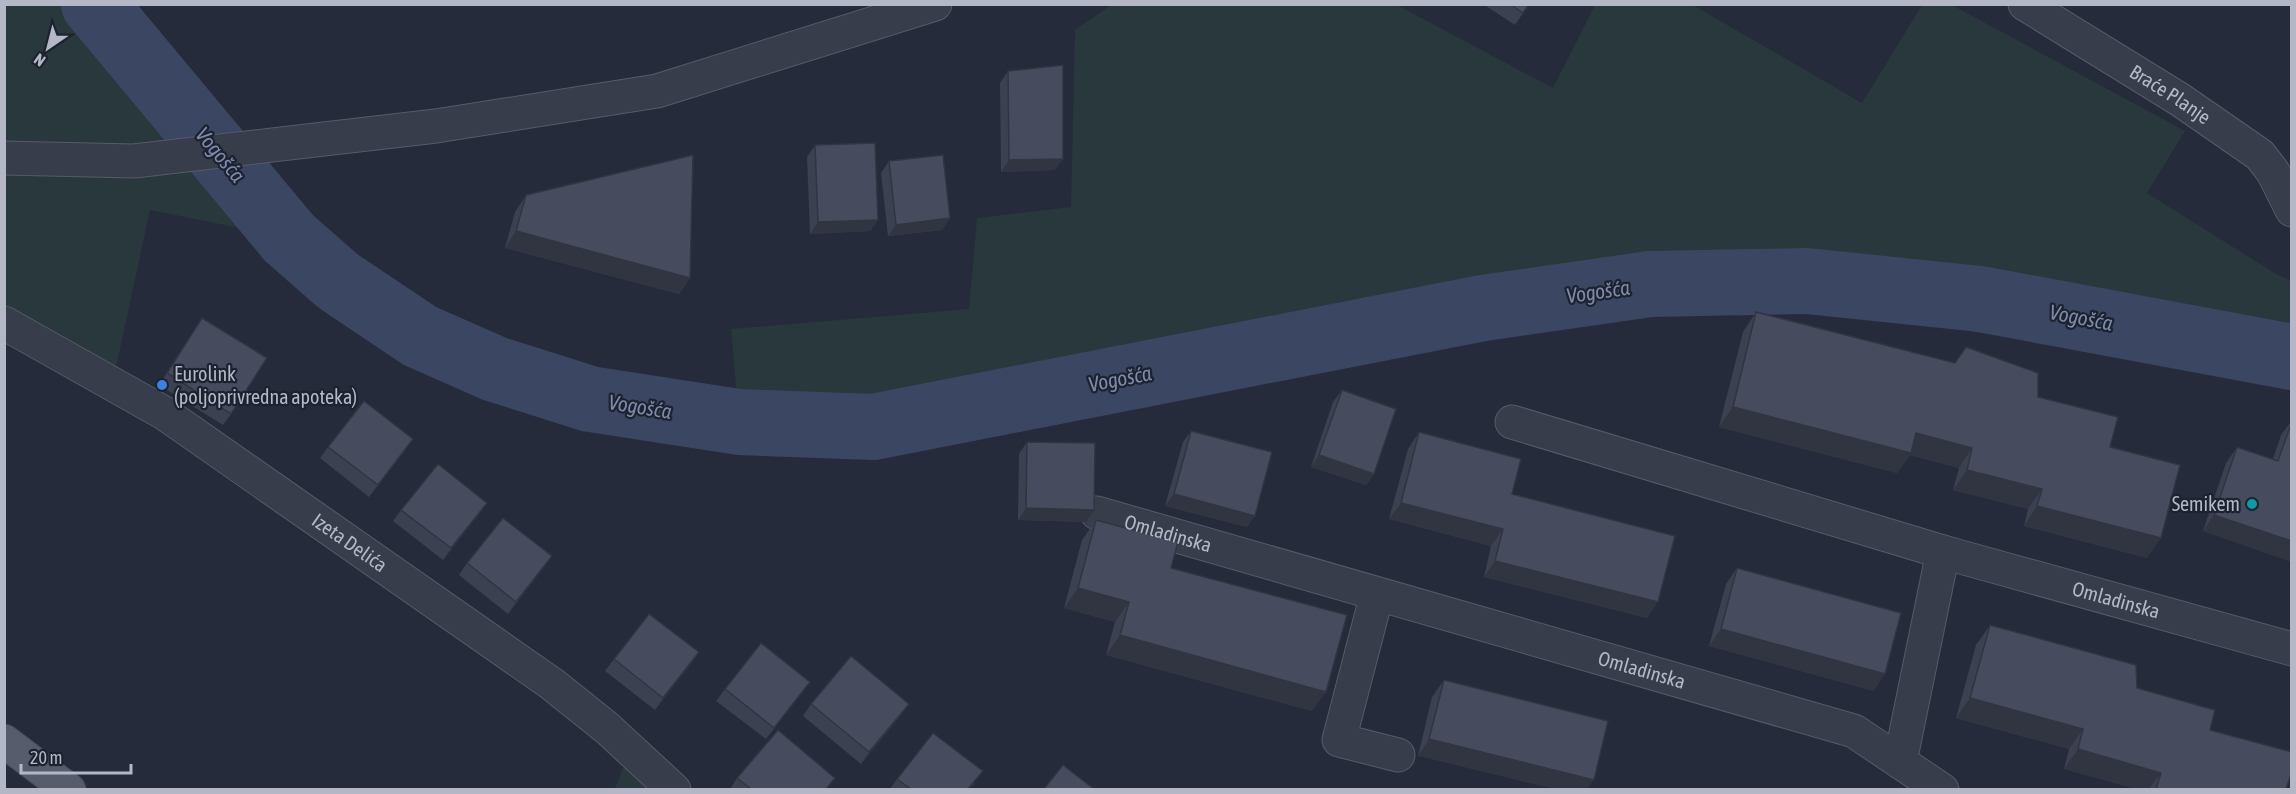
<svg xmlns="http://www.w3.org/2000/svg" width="2296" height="794" font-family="'Asap Condensed',sans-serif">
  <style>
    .green { fill: #28383c }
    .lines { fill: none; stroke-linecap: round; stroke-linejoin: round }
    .river { stroke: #3b4662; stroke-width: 66 }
    .minor-casing { stroke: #565b69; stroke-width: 35 }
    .major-casing { stroke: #414654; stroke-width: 35 }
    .minor { stroke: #383d4b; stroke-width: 33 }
    .major { stroke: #565c6b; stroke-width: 33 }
    .wall { fill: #3c4151 }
    .shaded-wall { fill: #313542 }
    .building { fill: #464c5e; stroke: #313542; stroke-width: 1.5 }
    .shop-dot { fill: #3f7fe0; stroke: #1d2230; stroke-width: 2 }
    .culture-dot { fill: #0f9aa8; stroke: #1d2230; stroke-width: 2 }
    .labels { text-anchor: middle; stroke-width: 4.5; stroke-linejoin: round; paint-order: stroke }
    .street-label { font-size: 20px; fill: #b4b8c6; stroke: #1d2230 }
    .poi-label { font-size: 20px; fill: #b4b8c6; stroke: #1d2230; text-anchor: start }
    .water-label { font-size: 21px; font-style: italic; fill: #7d8bac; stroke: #1d2230 }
  </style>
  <rect width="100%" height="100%" fill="#252b3a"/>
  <!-- green -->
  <g class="green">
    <polygon points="5,5 94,5 289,238 150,210 117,363 110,382 5,323"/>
    <polygon points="1111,5 1397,5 1553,88 1595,5 1693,5 1862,103 1922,5 1952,5 2185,131 2147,193 2276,274 2291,281 2291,357 1980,299 1807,281 1650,284 1483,308 873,427 739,422 731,329 969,309 977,218 1071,207 1075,30"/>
    <polygon points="631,750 674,790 614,790"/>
  </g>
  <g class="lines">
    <!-- river -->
    <polyline class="river" points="94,4 289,238 338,281 420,336 495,369 590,399 739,422 873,427 1483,308 1650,284 1807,281 1980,299 2292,357"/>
    <!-- minor casing -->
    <g class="minor-casing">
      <g id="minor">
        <path id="s1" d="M2025,4l154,95 81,56 13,17 19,38"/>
        <polyline points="4,158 134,161 436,126 657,91 935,4"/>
        <path id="s2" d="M4,323l160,90 388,271 55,44 67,62"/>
        <polyline points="1512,422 1943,552"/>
        <path id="s3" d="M1097,513l757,218 88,59"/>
        <polyline points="1377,594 1339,740 1398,755"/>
        <path id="s4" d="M1900,762l43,-210 349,97"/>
      </g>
    </g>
    <!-- major casing -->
    <g class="major-casing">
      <polyline id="major" points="4,741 69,790"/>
    </g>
    <!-- minor -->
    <use href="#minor" class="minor"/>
    <!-- major -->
    <use href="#major" class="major"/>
  </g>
  <!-- wall -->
  <g class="wall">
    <polygon points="1483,4 1529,4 1515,25"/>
    <polygon points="1008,71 1055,170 1001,172 1000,83"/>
    <polygon points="815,145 878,220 870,231 810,234 807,157"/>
    <polygon points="889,161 950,218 942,230 888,236 881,173"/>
    <polygon points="526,195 690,278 679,294 505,248 515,212"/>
    <polygon points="1756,312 2038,397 2110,447 2147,558 2024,526 2028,509 1953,490 1959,468 1910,455 1897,473 1719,427 1743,332"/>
    <polygon points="202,318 231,414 223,425 159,385"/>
    <polygon points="1342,390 1374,474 1366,485 1311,467 1333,402"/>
    <polygon points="2292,420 2292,562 2203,531 2226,463 2237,447 2273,459 2281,435"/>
    <polygon points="1191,431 1247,527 1165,506 1183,442"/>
    <polygon points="1419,432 1512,494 1647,618 1484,577 1491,546 1389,519 1408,449"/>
    <polygon points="1027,442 1086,522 1018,520 1019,454"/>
    <polygon points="328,447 405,451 369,497 320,458"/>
    <polygon points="401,510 479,514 443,560 393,521"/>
    <polygon points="1096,520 1171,568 1312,711 1106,655 1115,622 1064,608 1082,540"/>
    <polygon points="552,556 508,614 459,575 467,563"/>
    <polygon points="1737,568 1874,691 1709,646 1726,584"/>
    <polygon points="1990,625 2137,688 2210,730 2286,789 2137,789 2064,769 2069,749 1956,718 1976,645"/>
    <polygon points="699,652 655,710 605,671 614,659"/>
    <polygon points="1444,680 1594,780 1418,756 1432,697"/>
    <polygon points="725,689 801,694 766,739 716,701"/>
    <polygon points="811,704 901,715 861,764 803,716"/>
    <polygon points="737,778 827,789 730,789"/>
    <polygon points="897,779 975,783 969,789 890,789"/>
  </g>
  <!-- shaded-wall -->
  <g class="shaded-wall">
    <polygon points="1063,159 1055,170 1001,172 1009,160"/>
    <polygon points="950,218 942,230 888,236 896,225"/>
    <polygon points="878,220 870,231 810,234 818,222"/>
    <polygon points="516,231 690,278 679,294 505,248"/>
    <polygon points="1733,407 1916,433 1972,448 1959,468 1910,455 1897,473 1719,427"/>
    <polygon points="413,439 405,451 369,497 378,485"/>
    <polygon points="1319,455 1374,474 1366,485 1311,467"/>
    <polygon points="1967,470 2042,489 2028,509 1953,490"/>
    <polygon points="1174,494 1255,516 1247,527 1165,506"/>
    <polygon points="487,503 479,514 443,560 451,548"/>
    <polygon points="1401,503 1503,529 1491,546 1389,519"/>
    <polygon points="2037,506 2161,538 2147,558 2024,526"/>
    <polygon points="1026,508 1094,510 1086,522 1018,520"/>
    <polygon points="2214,515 2292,541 2292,562 2203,531"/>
    <polygon points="552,556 544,568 508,614 516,602"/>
    <polygon points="1495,561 1658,602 1647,618 1484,577"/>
    <polygon points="1078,588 1129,602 1115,622 1064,608"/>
    <polygon points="1721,629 1885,674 1874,691 1709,646"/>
    <polygon points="1120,635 1326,692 1312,711 1106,655"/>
    <polygon points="699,652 691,664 655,710 663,698"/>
    <polygon points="1970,698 2083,729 2069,749 1956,718"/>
    <polygon points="909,704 901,715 861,764 869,752"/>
    <polygon points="1429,739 1594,780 1587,789 1554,789 1418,756"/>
    <polygon points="2078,749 2161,773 2149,789 2137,789 2064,769"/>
  </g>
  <!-- building -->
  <g class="building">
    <polygon points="1510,4 1529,4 1523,13"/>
    <polygon points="1063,65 1063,159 1009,160 1008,71"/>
    <polygon points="875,143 878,220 818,222 815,145"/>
    <polygon points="693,155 690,278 516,231 526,195"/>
    <polygon points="943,155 950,218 896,225 889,161"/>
    <polygon points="1756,312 1955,363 1966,347 2038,373 2038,397 2118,417 2110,447 2180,465 2161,538 2037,506 2042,489 1967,470 1972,448 1916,433 1911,453 1733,407"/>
    <polygon points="202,318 267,358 231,414 167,373"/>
    <polygon points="1342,390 1396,409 1374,474 1319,455"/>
    <polygon points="364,401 413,439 378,485 328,447"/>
    <polygon points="2292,421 2292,541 2214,515 2237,447 2278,461"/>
    <polygon points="1191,431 1272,452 1255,516 1174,494"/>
    <polygon points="1419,432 1521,459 1512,494 1675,536 1658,602 1495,561 1503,529 1401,503"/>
    <polygon points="1027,442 1095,443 1094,510 1026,508"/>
    <polygon points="438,464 487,503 451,548 401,510"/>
    <polygon points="503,518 552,556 516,602 467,563"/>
    <polygon points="1096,520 1178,542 1171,568 1347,615 1326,692 1120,635 1129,602 1078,588"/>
    <polygon points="1737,568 1901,613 1885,674 1721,629"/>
    <polygon points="649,614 699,652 663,698 614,659"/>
    <polygon points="1990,625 2136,665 2137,688 2215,710 2210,730 2292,752 2292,771 2286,789 2156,789 2161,773 2078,749 2083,729 1970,698"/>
    <polygon points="761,643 810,682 774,728 725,689"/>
    <polygon points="851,656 909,704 869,752 811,704"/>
    <polygon points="1444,680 1608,721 1594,780 1429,739"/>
    <polygon points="778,730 835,778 826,789 751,789 737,778"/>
    <polygon points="933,733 983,771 968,789 911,789 897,779"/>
    <polygon points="1063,765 1094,789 1044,789"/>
  </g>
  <!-- markers -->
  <circle class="shop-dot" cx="162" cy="385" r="6"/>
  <circle class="culture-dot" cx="2252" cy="504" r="6"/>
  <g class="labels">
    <!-- street labels -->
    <g class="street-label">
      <text dy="7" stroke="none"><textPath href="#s1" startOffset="171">Braće Planje</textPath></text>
      <text dy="7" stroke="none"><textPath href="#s3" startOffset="74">Omladinska</textPath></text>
      <text dy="7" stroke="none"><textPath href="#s2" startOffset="410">Izeta Delića</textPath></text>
      <text dy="7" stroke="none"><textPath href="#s4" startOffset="394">Omladinska</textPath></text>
      <text dy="7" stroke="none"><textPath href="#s3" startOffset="567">Omladinska</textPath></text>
    </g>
    <!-- poi labels -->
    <g class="poi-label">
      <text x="174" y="381">Eurolink<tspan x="174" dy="23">(poljoprivredna apoteka)</tspan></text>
      <text x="2240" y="511" text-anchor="end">Semikem</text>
    </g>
    <!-- water labels -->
    <g class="water-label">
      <text transform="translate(220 155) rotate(50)" y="7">Vogošća</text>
      <text transform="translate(1598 292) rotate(-8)" y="7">Vogošća</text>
      <text transform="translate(2081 318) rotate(11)" y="7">Vogošća</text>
      <text transform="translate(1120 379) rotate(-11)" y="7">Vogošća</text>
      <text transform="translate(640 407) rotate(9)" y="7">Vogošća</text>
    </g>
  </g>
  <!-- border -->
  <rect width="2296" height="794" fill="none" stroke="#b4b8c6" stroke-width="12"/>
  <!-- north arrow -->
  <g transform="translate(48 48) rotate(215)" stroke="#1d2230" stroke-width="4.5" paint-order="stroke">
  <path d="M0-4.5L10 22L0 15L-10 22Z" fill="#b4b8c6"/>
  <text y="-9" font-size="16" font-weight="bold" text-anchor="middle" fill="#b4b8c6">N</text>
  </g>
  <!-- scale -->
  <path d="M21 764v9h110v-9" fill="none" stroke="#b4b8c6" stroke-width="3"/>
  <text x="30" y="764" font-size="18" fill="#b4b8c6" stroke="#1d2230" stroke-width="4.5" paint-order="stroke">20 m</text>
</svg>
